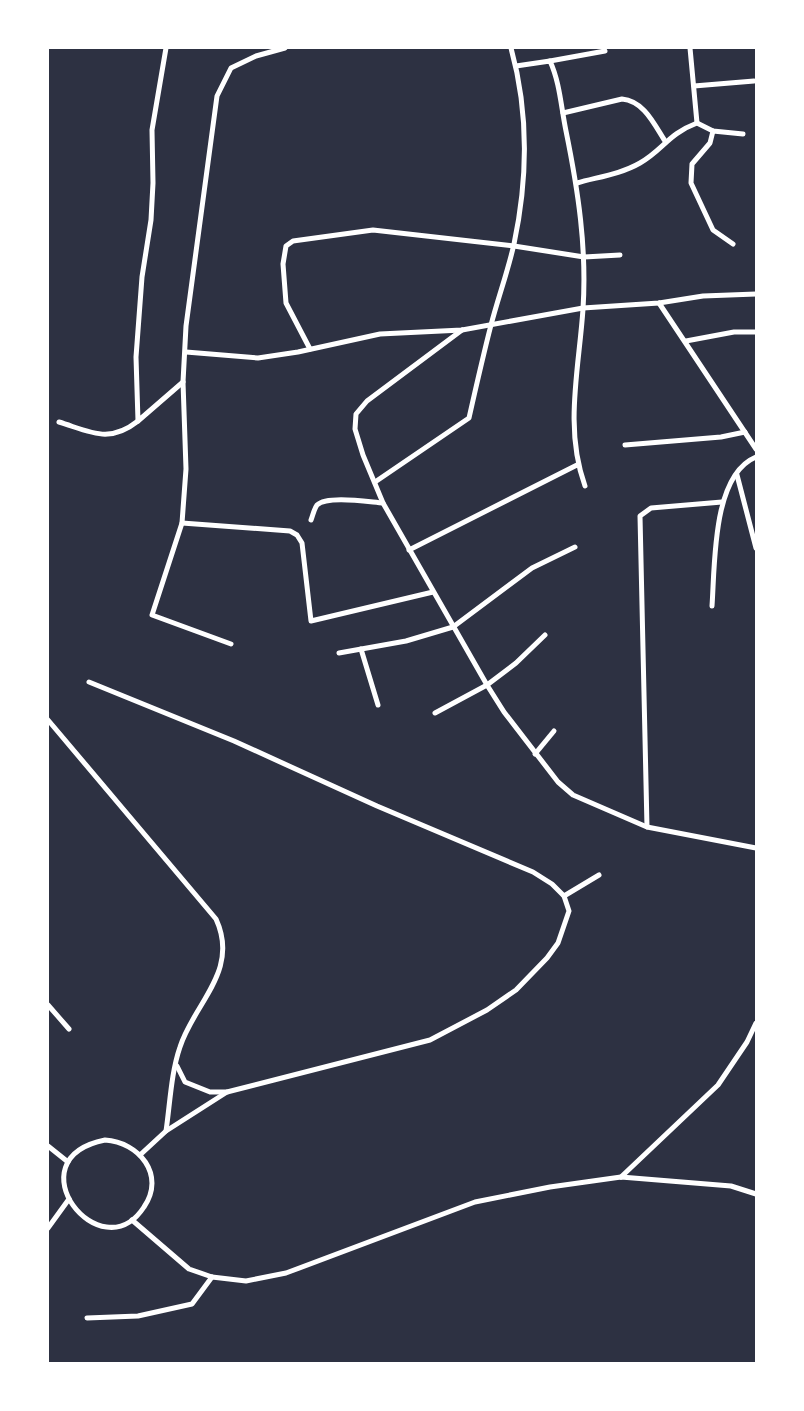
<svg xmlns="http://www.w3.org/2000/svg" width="804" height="1411" font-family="Lato,sans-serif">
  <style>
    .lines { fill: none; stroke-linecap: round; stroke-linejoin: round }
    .minor { stroke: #fff; stroke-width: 5 }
  </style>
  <rect width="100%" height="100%" fill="#2d3142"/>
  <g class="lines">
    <!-- minor -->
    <g class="minor">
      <polyline points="166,48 152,130 153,183 151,220 142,277 136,357 138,421 183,382"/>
      <polyline points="690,48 697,123"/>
      <polyline points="550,61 605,51"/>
      <path d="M516,66l34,-5c10,22 11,46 16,70 12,59 21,117 17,178 -4,60 -19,119 2,177"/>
      <polyline points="694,86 754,81"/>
      <path d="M563,113l59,-14c22,2 32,25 43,42"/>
      <polyline points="713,131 710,143 692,164 691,183 713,230 733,244"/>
      <path d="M577,183c21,-6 44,-9 63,-20 23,-13 28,-29 57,-40l16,8 30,3"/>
      <polyline points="659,303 756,449"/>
      <polyline points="462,330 367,401 356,414 355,429 363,455 383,503 487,685 504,712 558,782 573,795 647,827 756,848"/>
      <polyline points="686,341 734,332 756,332"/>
      <polyline points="310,349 286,303 283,264 286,246 293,241 373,230 514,246 584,257 620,255"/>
      <polyline points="186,352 258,358 298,352 380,334 462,330 583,308 659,303 703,296 756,294"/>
      <path d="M59,422c32,10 50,22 79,-1"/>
      <polyline points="625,445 721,437 745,432"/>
      <polyline points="737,475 756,548"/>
      <path d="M375,482l94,-64c7,-31 14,-62 22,-93 7,-27 17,-54 23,-81 14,-66 15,-131 -3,-196"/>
      <path d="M311,520c2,-5 3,-11 6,-15 10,-10 52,-3 66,-2"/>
      <polyline points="182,523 290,531 297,535 302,543 311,621 433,592"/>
      <polyline points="409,550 577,465"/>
      <path d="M712,606c3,-41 0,-131 44,-149"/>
      <polyline points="231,644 152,615 182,523 186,469 183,382 186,326 217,96 231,68 256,56 285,48"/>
      <polyline points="361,649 378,705"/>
      <polyline points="339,653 406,641 453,627 532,568 575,547"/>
      <polyline points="89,682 234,741 377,806 533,872 552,884 564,896 569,911 558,943 547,958 516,990 487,1010 430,1040 227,1092 166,1131 140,1155"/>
      <polyline points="435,713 487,685 516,663 545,635"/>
      <path d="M48,720l168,199c24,52 -22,84 -36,128 -9,26 -10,57 -14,84"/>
      <polyline points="535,754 554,731"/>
      <polyline points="647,827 640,516 651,508 722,502"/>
      <polyline points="564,896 599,875"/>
      <polyline points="48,1005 69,1029"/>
      <polyline points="177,1066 185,1082 210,1092 227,1092"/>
      <path d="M105,1140c34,2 61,35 39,67 -43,66 -133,-48 -39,-67z"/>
      <polyline points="48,1146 68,1162"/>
      <polyline points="621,1177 718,1085 747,1042 756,1023"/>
      <polyline points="132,1220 189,1269 212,1277 246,1281 286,1273 475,1202 550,1187 621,1177 731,1186 756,1194"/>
      <polyline points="48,1228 69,1199"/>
      <polyline points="87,1318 138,1316 192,1304 212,1277"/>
    </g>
  </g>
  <!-- border -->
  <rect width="804" height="1411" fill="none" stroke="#ffffff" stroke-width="98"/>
</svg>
